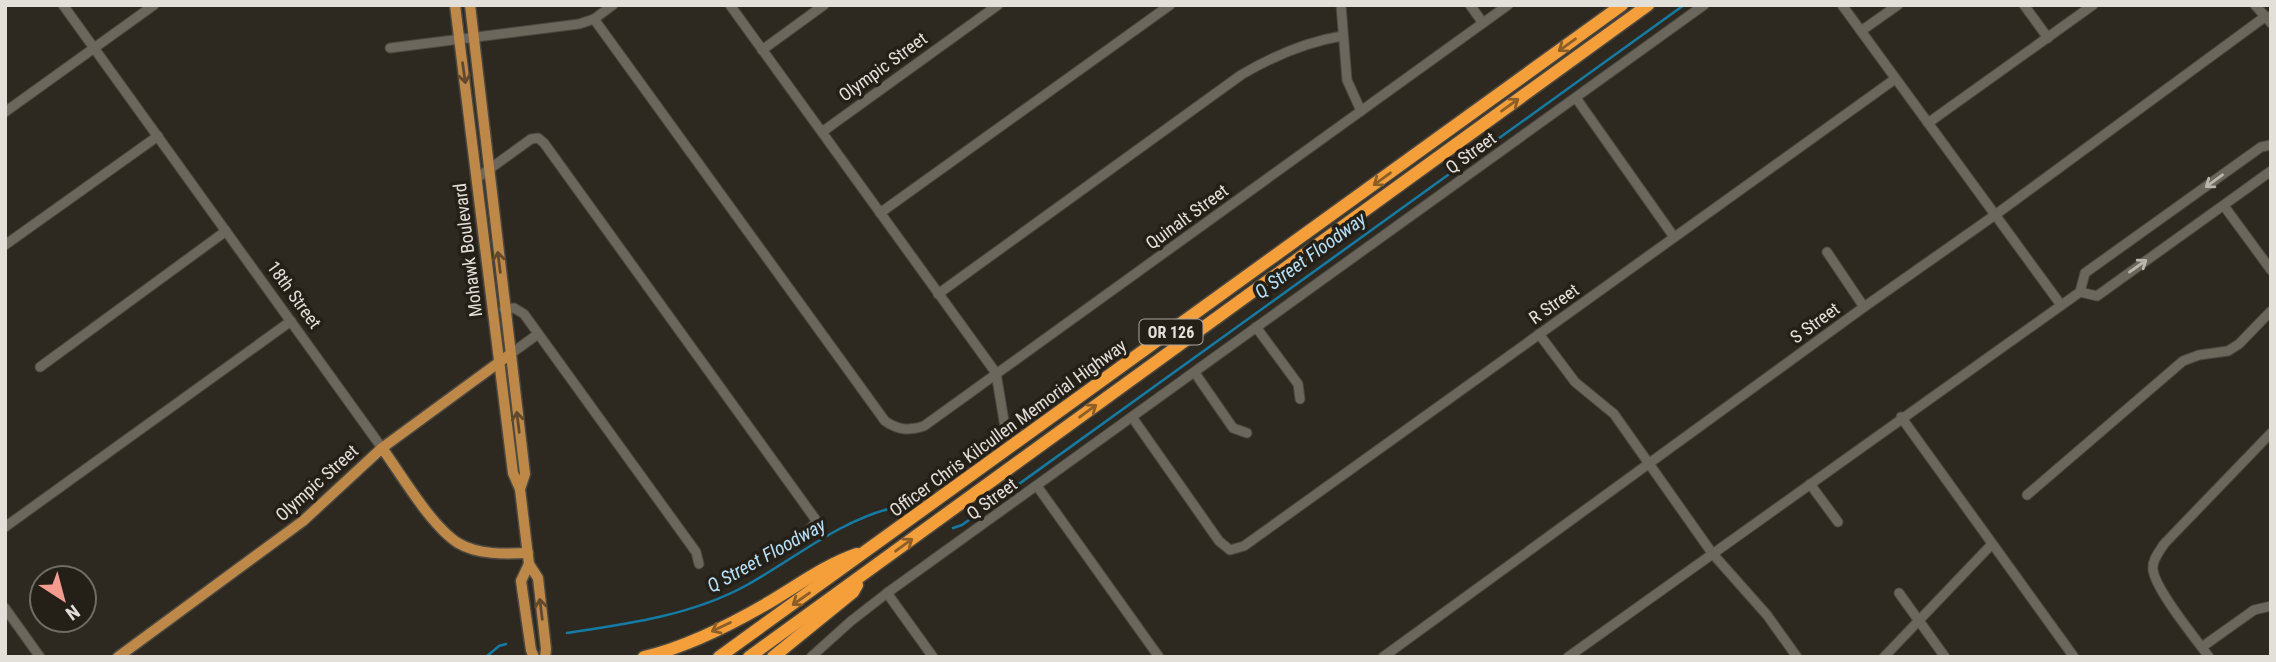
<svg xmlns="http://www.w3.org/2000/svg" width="2276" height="662" font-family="'Roboto Condensed',sans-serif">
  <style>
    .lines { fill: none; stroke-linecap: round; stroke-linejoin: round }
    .stream { stroke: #147ba5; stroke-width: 2.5 }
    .minor-casing { stroke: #4b4840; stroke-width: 11 }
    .major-casing { stroke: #4b4840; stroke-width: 13 }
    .highway-casing { stroke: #4b4840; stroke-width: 15 }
    .minor { stroke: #6c675d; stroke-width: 9 }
    .major { stroke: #be8948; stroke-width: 10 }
    .highway { stroke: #f59f3a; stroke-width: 12 }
    .oneway { stroke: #8c5f28 }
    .oneway2 { stroke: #62492b }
    .oneway3 { stroke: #b9b6ae }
    .labels { text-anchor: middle; stroke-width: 7; stroke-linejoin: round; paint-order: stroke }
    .shield { fill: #241f17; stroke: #aaa6a0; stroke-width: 2 }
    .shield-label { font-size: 16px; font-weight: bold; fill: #e3e0da }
    .street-label { font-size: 18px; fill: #e3e0da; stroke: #241f17 }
    .water-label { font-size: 19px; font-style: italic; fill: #b7e1f8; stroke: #241f17 }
  </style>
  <rect width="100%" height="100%" fill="#2e2920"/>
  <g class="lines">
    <!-- stream -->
    <g class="stream">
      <polyline points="953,528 962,525 1684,5"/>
      <path d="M567,633c61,-9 126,-18 180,-48 47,-26 92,-64 145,-77"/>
      <polyline points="486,657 499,646 506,644"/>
    </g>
    <!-- minor casing -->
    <g class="minor-casing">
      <g id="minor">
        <polyline points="63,5 382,448"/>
        <polyline points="730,5 996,373 1005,427"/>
        <polyline points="1341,5 1347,80 1361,111"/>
        <polyline points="1470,5 1483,23"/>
        <polyline points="1842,5 2061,305"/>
        <polyline points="2024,5 2048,38"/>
        <polyline points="2255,5 2271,23"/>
        <path d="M594,19l291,402c13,9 23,10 39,5l584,-421"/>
        <polyline points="1861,31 1898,5"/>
        <polyline points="390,48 579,24 594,19 613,5"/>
        <polyline points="762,50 824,5"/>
        <polyline points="1576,98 1674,237"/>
        <polyline points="5,112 154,5"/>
        <polyline points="1928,123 2093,5"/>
        <polyline points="822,132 998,5"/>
        <polyline points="477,178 531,139 538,138 544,143 816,520 813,526 807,531"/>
        <polyline points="2224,206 2271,270"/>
        <polyline points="880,213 1170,5"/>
        <polyline points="5,245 158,136"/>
        <polyline points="1827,252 1864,307"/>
        <polyline points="2080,292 2097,296 2271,171"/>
        <path d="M938,294l303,-219c32,-19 64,-33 101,-39"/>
        <polyline points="504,309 514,308 524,314 696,552 699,564"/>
        <polyline points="1256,327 1298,384 1300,399"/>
        <polyline points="1539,334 1575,382 1614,414 1712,553 1767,615 1797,657"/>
        <polyline points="509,355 538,334"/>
        <polyline points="40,367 226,231"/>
        <polyline points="1195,373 1233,428 1247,433"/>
        <polyline points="1132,417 1219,541 1230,550 1244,546 1895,79"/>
        <polyline points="1901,417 2074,657"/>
        <polyline points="1810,484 1838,522"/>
        <polyline points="1037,486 1159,657"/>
        <polyline points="2027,495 2183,361 2199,355 2228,351 2239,344 2271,311"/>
        <polyline points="5,527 291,321"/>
        <polyline points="887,593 933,657"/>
        <polyline points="1899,593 1945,657"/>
        <polyline points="5,608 40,657"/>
        <polyline points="2202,647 2254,610 2271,606"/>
        <polyline points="811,657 851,621 887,593 1704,5"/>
        <polyline points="1383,657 1864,307 1995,215 2266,16"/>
        <polyline points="1568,657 2080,292 2085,273 2261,147 2271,145"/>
        <polyline points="1884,657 1992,544"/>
        <path d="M2209,657c-13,-18 -55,-69 -56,-88 -1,-9 6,-17 11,-25l107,-111"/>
      </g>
    </g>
    <!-- major casing -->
    <g class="major-casing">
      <g id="major">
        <polyline points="455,5 513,473 520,489 529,564 538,578 546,649 545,657"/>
        <polyline points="470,5 525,474 520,489"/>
        <path d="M382,448c19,26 49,78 76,95 20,12 47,11 70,10"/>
        <polyline points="529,564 521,581 531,650 534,657"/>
        <polyline points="118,657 303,521 382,448 509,355"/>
      </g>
    </g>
    <!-- highway casing -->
    <g class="highway-casing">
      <g id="highway">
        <path d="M644,657c43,-10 86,-32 124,-54 29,-17 57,-38 89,-49"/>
        <polyline points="719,657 1622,5"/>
        <polyline points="749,657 1648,5"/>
        <polyline points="773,657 853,592 857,585"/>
      </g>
    </g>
    <!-- minor -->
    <use href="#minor" class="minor"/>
    <!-- major -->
    <use href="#major" class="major"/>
    <!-- highway -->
    <use href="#highway" class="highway"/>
  </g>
  <!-- one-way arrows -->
  <defs><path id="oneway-shaft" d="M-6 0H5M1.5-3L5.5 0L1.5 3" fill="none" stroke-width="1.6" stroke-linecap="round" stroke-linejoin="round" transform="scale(1.75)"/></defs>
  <g class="oneway">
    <use href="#oneway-shaft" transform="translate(1567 45) rotate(144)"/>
    <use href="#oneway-shaft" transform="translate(1510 105) rotate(-36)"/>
    <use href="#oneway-shaft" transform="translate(1382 179) rotate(144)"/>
    <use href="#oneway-shaft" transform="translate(1088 411) rotate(-36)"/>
    <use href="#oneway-shaft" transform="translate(904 545) rotate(-36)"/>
    <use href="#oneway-shaft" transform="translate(801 599) rotate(145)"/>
    <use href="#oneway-shaft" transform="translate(721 627) rotate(154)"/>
  </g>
  <g class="oneway2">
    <use href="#oneway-shaft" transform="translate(464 73) rotate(82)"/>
    <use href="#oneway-shaft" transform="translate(499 262) rotate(-97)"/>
    <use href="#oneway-shaft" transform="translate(518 422) rotate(-97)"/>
    <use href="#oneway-shaft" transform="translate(541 609) rotate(-97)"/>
  </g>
  <g class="oneway3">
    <use href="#oneway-shaft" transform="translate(2214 181) rotate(144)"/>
    <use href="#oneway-shaft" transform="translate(2138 266) rotate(-35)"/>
  </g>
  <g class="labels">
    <!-- shield labels -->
    <rect class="shield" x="1139.5" y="319.5" width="63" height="25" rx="5"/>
    <g class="shield-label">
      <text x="1171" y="338">OR 126</text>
    </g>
    <!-- street labels -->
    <g class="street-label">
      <text transform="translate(883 67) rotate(-36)" y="6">Olympic Street</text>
      <text transform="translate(1471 153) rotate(-36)" y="6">Q Street</text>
      <text transform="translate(1187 217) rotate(-36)" y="6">Quinalt Street</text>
      <text transform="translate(468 250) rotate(-97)" y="6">Mohawk Boulevard</text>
      <text transform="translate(294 295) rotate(54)" y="6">18th Street</text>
      <text transform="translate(1554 304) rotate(-35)" y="6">R Street</text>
      <text transform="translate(1815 323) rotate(-36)" y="6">S Street</text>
      <text transform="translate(1008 428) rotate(-36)" y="6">Officer Chris Kilcullen Memorial Highway</text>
      <text transform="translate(317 483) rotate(-42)" y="6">Olympic Street</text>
      <text transform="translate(992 499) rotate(-36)" y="6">Q Street</text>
    </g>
    <!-- water labels -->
    <g class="water-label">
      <text transform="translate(1310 255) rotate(-36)" y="7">Q Street Floodway</text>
      <text transform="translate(766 555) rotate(-29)" y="7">Q Street Floodway</text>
    </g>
  </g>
  <!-- border -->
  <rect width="2276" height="662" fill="none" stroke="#e3e0da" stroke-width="14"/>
  <!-- north arrow -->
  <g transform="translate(63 599) rotate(144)"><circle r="33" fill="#241f17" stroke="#706c65" stroke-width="2"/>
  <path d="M0-5L12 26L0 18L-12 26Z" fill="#f59c90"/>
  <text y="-10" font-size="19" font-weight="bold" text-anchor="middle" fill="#e3e0da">N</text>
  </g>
</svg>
